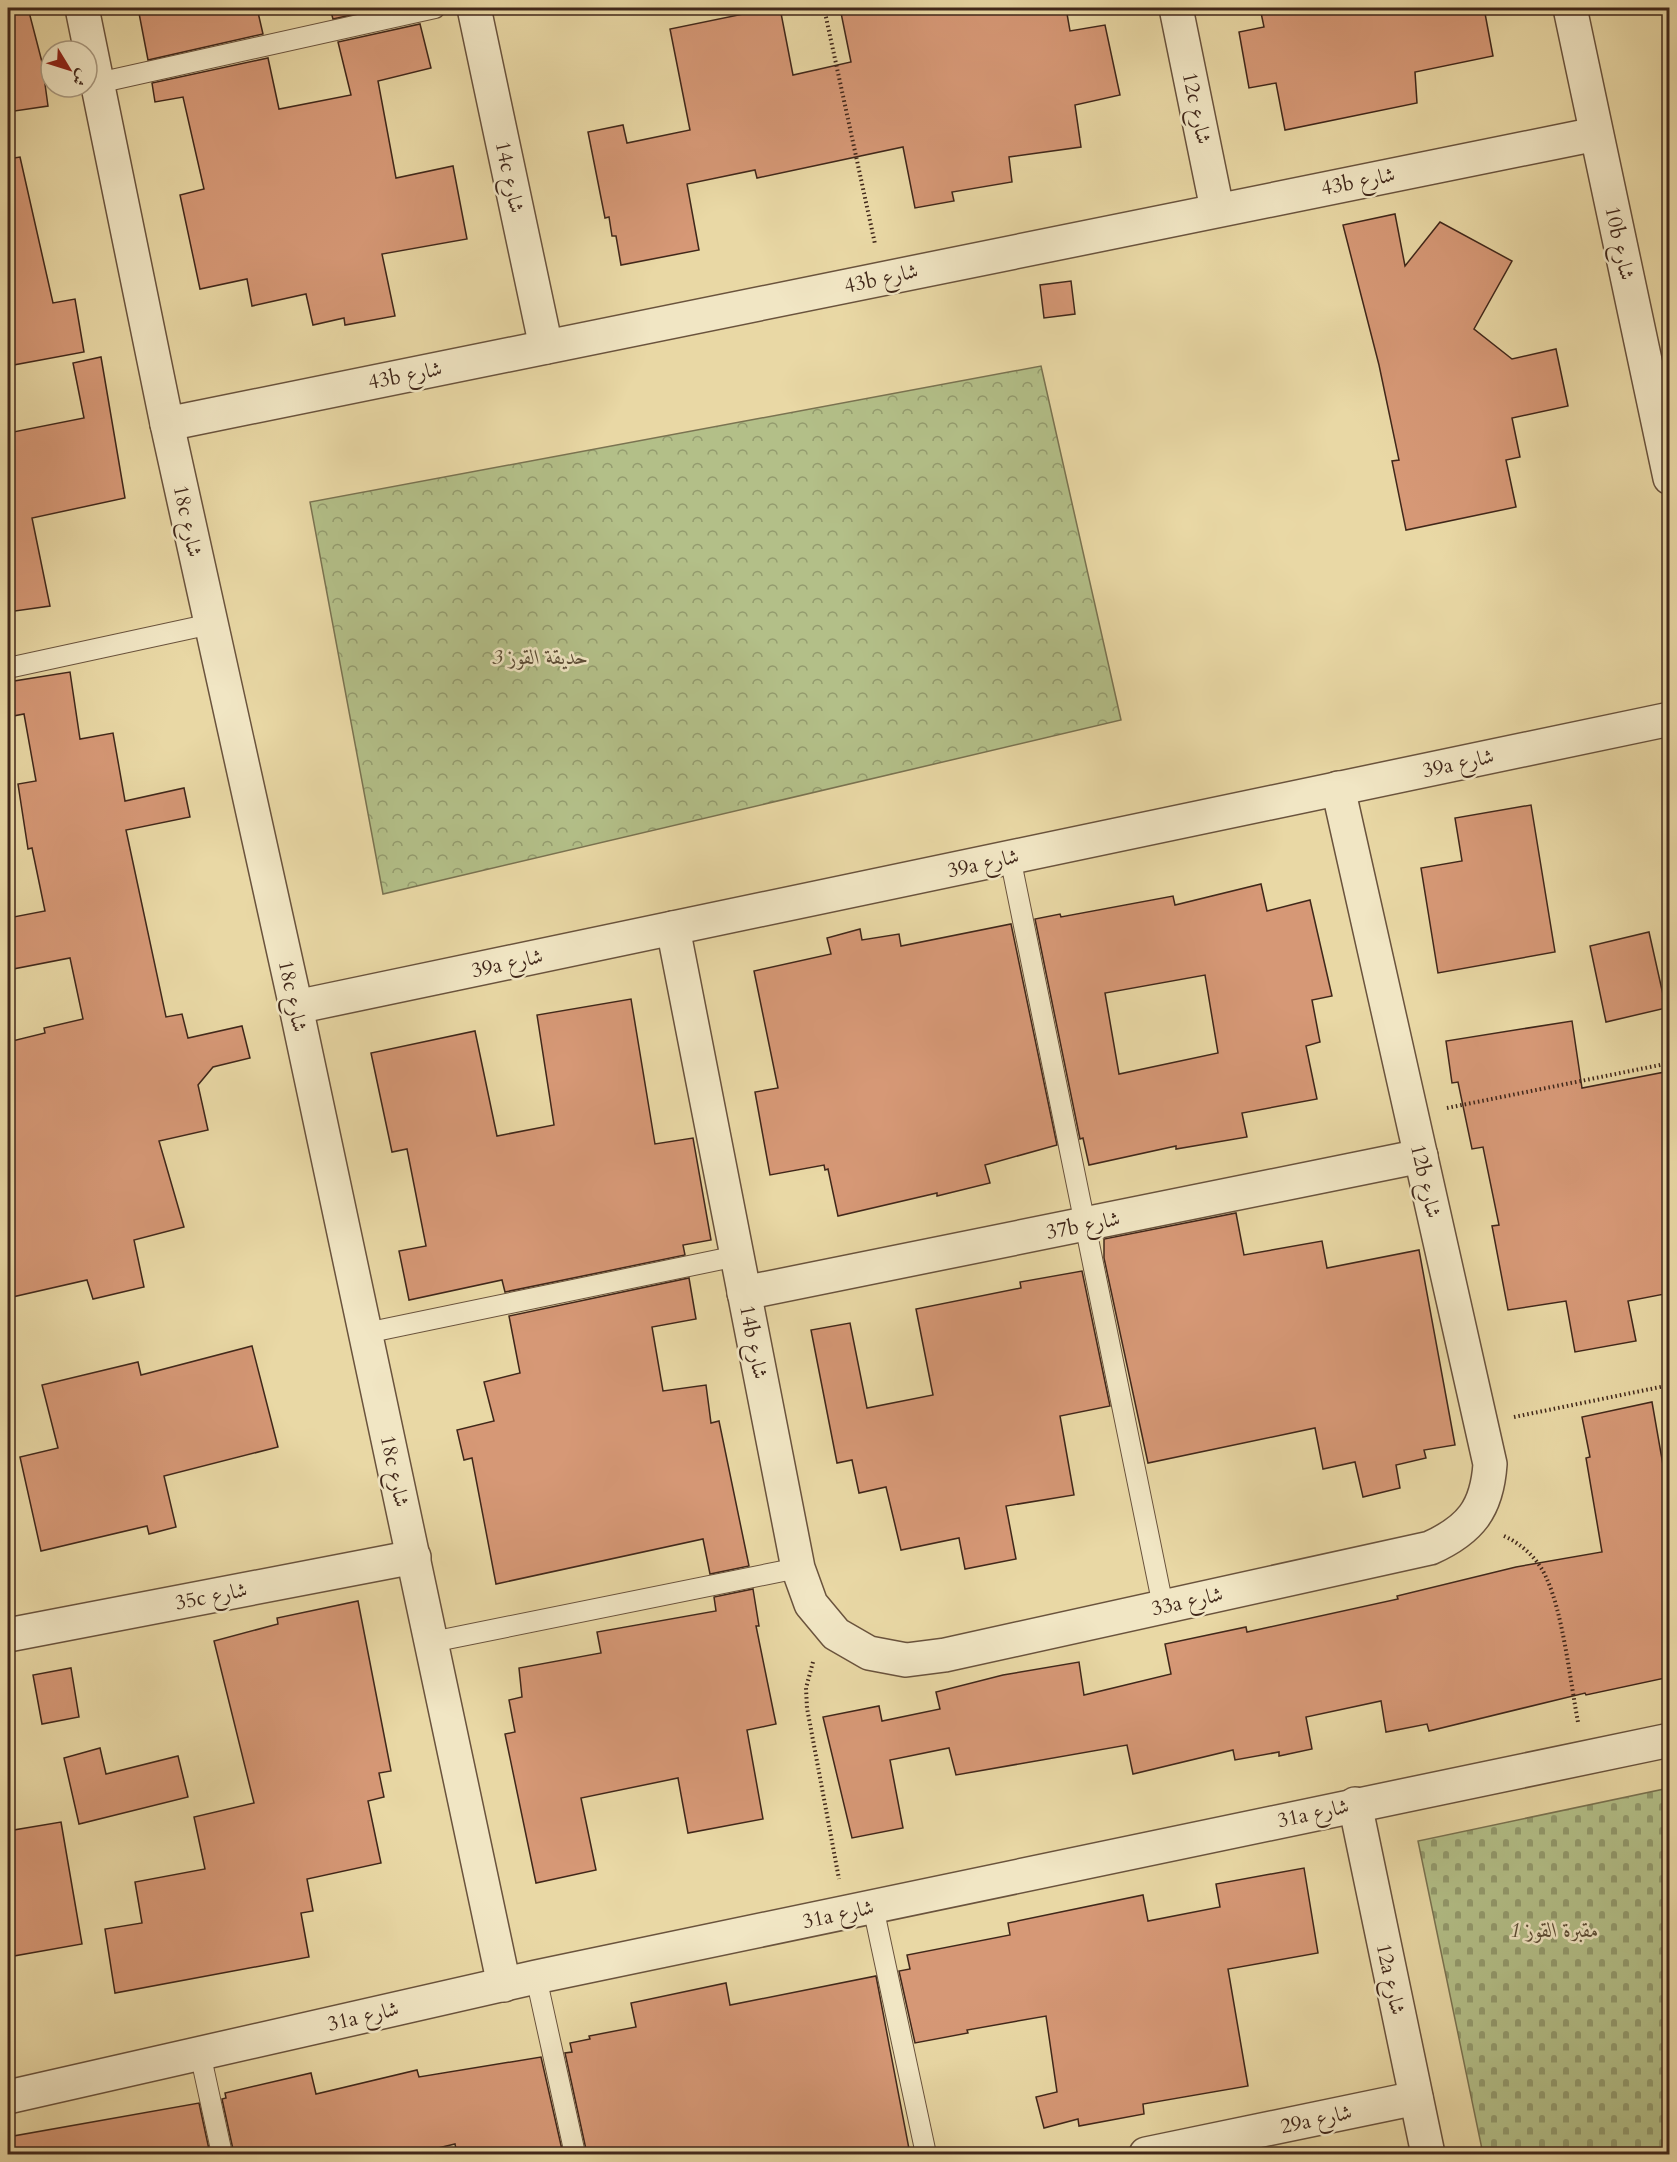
<svg xmlns="http://www.w3.org/2000/svg" width="1677" height="2162" font-family="Cardo,Amiri,serif">
  <style>
    .cemetery { fill: url(#cemetery-stones); stroke: #7a7351; stroke-width: 1.5 }
    .park { fill: url(#park-crowns); stroke: #7a7351; stroke-width: 1.5 }
    .building { fill: #d69876; stroke: #40271a; stroke-width: 1.5; fill-rule: evenodd }
    .lines { fill: none; stroke-linecap: round; stroke-linejoin: round }
    .service-casing { stroke: #6a533d; stroke-width: 22 }
    .minor-casing { stroke: #6a533d; stroke-width: 36 }
    .path { stroke: #40271a; stroke-width: 4; stroke-dasharray: 1.5 3; stroke-linecap: butt }
    .service { stroke: #f1e6c4; stroke-width: 20 }
    .minor { stroke: #f1e6c4; stroke-width: 33 }
    .labels { text-anchor: middle; stroke-width: 5; stroke-linejoin: round; paint-order: stroke }
    .street-label { font-size: 21px; fill: #40271a; stroke: #f1e6c4 }
    .park-label { font-size: 21px; font-style: italic; fill: #5d4d36; stroke: #f1e6c4 }
  </style>
  <defs>
    <pattern id="cemetery-stones" width="16" height="16" patternUnits="userSpaceOnUse" patternTransform="scale(1.5)"><rect width="16" height="16" fill="#b3bf88"/><path d="M2 7V4a2 2 0 0 1 4 0v3zM10 15v-3a2 2 0 0 1 4 0v3z" fill="#939b6e"/></pattern>
    <pattern id="park-crowns" width="20" height="18" patternUnits="userSpaceOnUse" patternTransform="scale(1.5)"><rect width="20" height="18" fill="#b3bf88"/><path d="M2 6a3 3 0 1 1 6 0M12 15a3 3 0 1 1 6 0" fill="none" stroke="#939b6e"/></pattern>
  </defs>
  <rect width="100%" height="100%" fill="#e9d8a5"/>
  <filter id="stains"><feTurbulence type="fractalNoise" baseFrequency=".00333" numOctaves="4"/><feColorMatrix values="0 0 0 0 .2 0 0 0 0 .09 0 0 0 0 .02 0 0 0 .5 -.17"/></filter>
  <radialGradient id="worn" r=".72"><stop offset=".6" stop-color="#630" stop-opacity="0"/><stop offset="1" stop-color="#630" stop-opacity=".3"/></radialGradient>
  <!-- cemetery -->
  <polygon class="cemetery" points="1669,1788 1669,2154 1483,2154 1418,1841"/>
  <!-- park -->
  <polygon class="park" points="1041,366 1121,720 383,894 310,502"/>
  <!-- building -->
  <g class="building">
    <polygon points="8,8 28,8 42,62 48,106 8,112"/>
    <polygon points="138,8 191,8 192,14 223,8 257,8 263,34 148,60"/>
    <polygon points="330,8 382,8 333,19"/>
    <polygon points="773,8 780,8 793,75 851,62 840,8 1066,8 1070,31 1105,25 1120,95 1075,105 1081,147 1009,157 1012,182 952,192 954,201 915,208 903,147 757,178 755,170 687,184 699,250 621,265 616,236 612,236 609,217 605,218 588,132 623,125 627,143 690,130 670,29"/>
    <polygon points="1260,8 1484,8 1493,56 1415,72 1417,103 1285,130 1276,83 1249,88 1239,32 1264,27"/>
    <polygon points="420,24 431,68 378,81 396,178 453,166 467,239 382,254 395,316 345,325 344,318 313,325 306,294 252,306 247,279 200,289 180,195 204,189 183,97 155,102 152,83 268,58 279,109 351,95 338,42"/>
    <polygon points="20,157 53,303 75,299 84,352 8,366 8,159"/>
    <polygon points="1395,214 1405,266 1440,222 1512,261 1474,329 1512,359 1556,349 1568,406 1512,418 1520,457 1506,460 1516,507 1406,530 1392,461 1399,460 1379,365 1343,225"/>
    <polygon points="1071,281 1075,314 1044,318 1040,285"/>
    <polygon points="101,357 125,498 32,518 50,606 8,612 8,433 84,418 73,363"/>
    <polygon points="70,672 80,739 113,733 125,801 184,788 190,817 126,830 166,1017 182,1014 188,1038 242,1026 250,1058 213,1067 198,1085 208,1130 159,1141 184,1227 134,1240 144,1287 93,1299 87,1280 8,1298 8,1042 45,1033 44,1028 83,1019 70,958 8,970 8,918 45,911 32,848 28,849 18,784 36,781 24,714 8,717 8,682"/>
    <polygon points="1531,805 1555,952 1438,973 1421,868 1462,861 1455,818"/>
    <path d="M1261,884l6,27 43,-11 22,96 -20,4 8,42 -14,4 11,53 -75,14 5,24 -71,12v-3l-87,19 -6,-27 -3,1 -45,-220 25,-5 1,3 112,-21 2,9zM1205,975l13,78 -99,21 -14,-81z"/>
    <polygon points="1011,924 1057,1145 985,1165 990,1183 937,1196 937,1193 838,1216 828,1169 825,1170 824,1165 770,1175 755,1092 778,1088 754,971 831,954 827,938 860,929 862,940 899,934 901,946"/>
    <polygon points="1649,932 1666,1008 1606,1022 1590,946"/>
    <polygon points="631,999 655,1144 693,1138 711,1240 683,1245 685,1255 505,1292 502,1280 409,1300 399,1251 426,1246 407,1149 392,1152 371,1053 475,1031 497,1136 554,1125 537,1015"/>
    <polygon points="1572,1021 1582,1088 1670,1071 1670,1112 1663,1113 1670,1147 1670,1293 1628,1301 1636,1341 1575,1352 1566,1301 1508,1310 1492,1226 1499,1225 1483,1147 1472,1149 1458,1082 1452,1083 1446,1041"/>
    <polygon points="1236,1213 1244,1255 1322,1241 1327,1268 1419,1250 1455,1445 1424,1450 1426,1458 1396,1465 1400,1488 1363,1497 1355,1462 1323,1469 1315,1428 1148,1463 1104,1258 1104,1239"/>
    <polygon points="1082,1271 1110,1406 1060,1416 1074,1495 1006,1506 1016,1559 965,1569 959,1538 901,1550 886,1487 859,1493 852,1460 837,1463 811,1330 850,1323 867,1408 933,1395 916,1309 1021,1288 1020,1282"/>
    <polygon points="689,1278 696,1319 652,1327 663,1391 706,1385 711,1423 719,1421 749,1566 710,1574 703,1539 496,1584 472,1458 464,1460 457,1430 494,1421 484,1382 520,1373 509,1316"/>
    <polygon points="252,1346 278,1447 164,1476 176,1527 149,1534 147,1526 41,1551 20,1457 58,1448 42,1385 138,1362 141,1375"/>
    <polygon points="1652,1402 1670,1505 1670,1677 1586,1695 1585,1693 1429,1731 1427,1724 1386,1732 1381,1701 1306,1717 1312,1749 1279,1756 1279,1752 1235,1760 1233,1750 1133,1774 1127,1745 956,1775 949,1748 890,1760 903,1828 852,1838 823,1717 879,1706 882,1721 940,1709 936,1692 1003,1675 1079,1662 1084,1695 1171,1674 1165,1644 1246,1627 1247,1632 1398,1599 1397,1596 1516,1567 1602,1552 1586,1458 1590,1457 1582,1417"/>
    <polygon points="753,1589 759,1626 756,1626 776,1724 747,1730 763,1819 688,1833 678,1778 581,1798 596,1870 536,1883 505,1734 515,1732 509,1700 522,1697 519,1668 601,1653 597,1632 716,1611 714,1597"/>
    <polygon points="358,1601 391,1771 379,1773 384,1797 368,1801 381,1863 307,1879 313,1911 301,1913 309,1957 115,1993 105,1929 142,1923 135,1882 205,1869 194,1817 254,1803 214,1641 278,1624 277,1618"/>
    <polygon points="71,1668 79,1717 42,1724 33,1675"/>
    <polygon points="100,1748 106,1774 178,1756 188,1797 79,1824 64,1758"/>
    <polygon points="61,1822 82,1944 8,1957 8,1831"/>
    <polygon points="1304,1868 1318,1953 1228,1969 1248,2086 1143,2104 1144,2114 1079,2126 1078,2119 1044,2128 1036,2097 1057,2092 1046,2016 967,2030 968,2033 915,2043 899,1971 910,1969 907,1955 1010,1935 1008,1923 1143,1895 1148,1921 1220,1907 1216,1884"/>
    <polygon points="876,1976 910,2154 587,2154 565,2053 572,2052 570,2043 590,2039 589,2036 636,2027 631,2003 726,1983 730,2005"/>
    <polygon points="541,2057 563,2154 457,2154 455,2144 413,2154 234,2154 222,2099 226,2098 225,2093 311,2073 316,2094 417,2070 419,2077"/>
    <polygon points="199,2103 210,2154 8,2154 8,2137"/>
  </g>
  <g class="lines">
    <!-- service casing -->
    <g class="service-casing">
      <g id="service">
        <polyline points="98,83 435,8"/>
        <polyline points="8,668 211,624"/>
        <polyline points="1010,857 1163,1606"/>
        <polyline points="366,1333 737,1256"/>
        <polyline points="432,1642 798,1568"/>
        <polyline points="873,1907 926,2154"/>
        <polyline points="536,1977 575,2154"/>
        <polyline points="200,2053 222,2154"/>
      </g>
    </g>
    <!-- minor casing -->
    <g class="minor-casing">
      <g id="minor">
        <polyline points="82,8 167,424 296,1007 504,1985"/>
        <polyline points="474,8 546,347"/>
        <polyline points="1176,8 1217,209"/>
        <polyline points="1570,8 1670,478"/>
        <polyline points="167,424 1596,134"/>
        <path d="M673,928l125,640 13,36 25,30 33,19 37,7 39,-5 485,-107c40,-18 57,-39 60,-84l-152,-676"/>
        <polyline points="296,1007 1670,719"/>
        <polyline points="744,1293 1421,1156"/>
        <polyline points="8,1635 414,1557"/>
        <polyline points="1355,1804 1428,2154"/>
        <polyline points="8,2097 536,1977 1670,1740"/>
        <polyline points="1146,2154 1416,2098"/>
      </g>
    </g>
    <!-- path -->
    <g class="path">
      <polyline points="824,8 875,244"/>
      <polyline points="1447,1108 1670,1063"/>
      <polyline points="1514,1417 1670,1385"/>
      <path d="M1504,1536c18,8 34,23 42,41 17,36 24,103 32,145"/>
      <polyline points="813,1662 806,1688 807,1708 839,1879"/>
    </g>
    <!-- service -->
    <use href="#service" class="service"/>
    <!-- minor -->
    <use href="#minor" class="minor"/>
  </g>
  <g class="labels">
    <!-- street labels -->
    <g class="street-label">
      <text transform="translate(1197 108) rotate(78)" y="7">12c شارع</text>
      <text transform="translate(510 177) rotate(78)" y="7">14c شارع</text>
      <text transform="translate(1358 181) rotate(-11)" y="7">43b شارع</text>
      <text transform="translate(1620 243) rotate(78)" y="7">10b شارع</text>
      <text transform="translate(881 278) rotate(-12)" y="7">43b شارع</text>
      <text transform="translate(405 375) rotate(-11)" y="7">43b شارع</text>
      <text transform="translate(188 521) rotate(78)" y="7">18c شارع</text>
      <text transform="translate(1458 763) rotate(-12)" y="7">39a شارع</text>
      <text transform="translate(983 863) rotate(-12)" y="7">39a شارع</text>
      <text transform="translate(507 963) rotate(-12)" y="7">39a شارع</text>
      <text transform="translate(293 996) rotate(78)" y="7">18c شارع</text>
      <text transform="translate(1426 1181) rotate(77)" y="7">12b شارع</text>
      <text transform="translate(1083 1225) rotate(-11)" y="7">37b شارع</text>
      <text transform="translate(754 1342) rotate(79)" y="7">14b شارع</text>
      <text transform="translate(395 1471) rotate(78)" y="7">18c شارع</text>
      <text transform="translate(211 1596) rotate(-11)" y="7">35c شارع</text>
      <text transform="translate(1187 1601) rotate(-12)" y="7">33a شارع</text>
      <text transform="translate(1313 1813) rotate(-12)" y="7">31a شارع</text>
      <text transform="translate(838 1914) rotate(-12)" y="7">31a شارع</text>
      <text transform="translate(1391 1979) rotate(78)" y="7">12a شارع</text>
      <text transform="translate(363 2016) rotate(-13)" y="7">31a شارع</text>
      <text transform="translate(1316 2119) rotate(-12)" y="7">29a شارع</text>
    </g>
    <!-- park labels -->
    <g class="park-label">
      <text x="540" y="664">حديقة القوز 3</text>
      <text x="1554" y="1937">مقبرة القوز 1</text>
    </g>
  </g>
  <!-- margin -->
  <rect width="1677" height="2162" fill="none" stroke="#e9d8a5" stroke-width="30"/>
  <rect x="9" y="9" width="1659" height="2144" fill="none" stroke="#40271a" stroke-width="3"/>
  <rect x="15" y="15" width="1647" height="2132" fill="none" stroke="#40271a" stroke-width="1.5"/>
  <!-- north arrow -->
  <g transform="translate(69 69) rotate(128)"><circle r="28" fill="#f1e6c4" stroke="#aa9a80" stroke-width="1.5"/>
  <path d="M0-4.5L10 22L0 15L-10 22Z" fill="#8f2418"/>
  <text y="-9" font-size="16" font-weight="bold" text-anchor="middle" fill="#40271a">ش</text>
  </g>
  <rect width="100%" height="100%" filter="url(#stains)"/>
  <rect width="100%" height="100%" fill="url(#worn)"/>
</svg>
